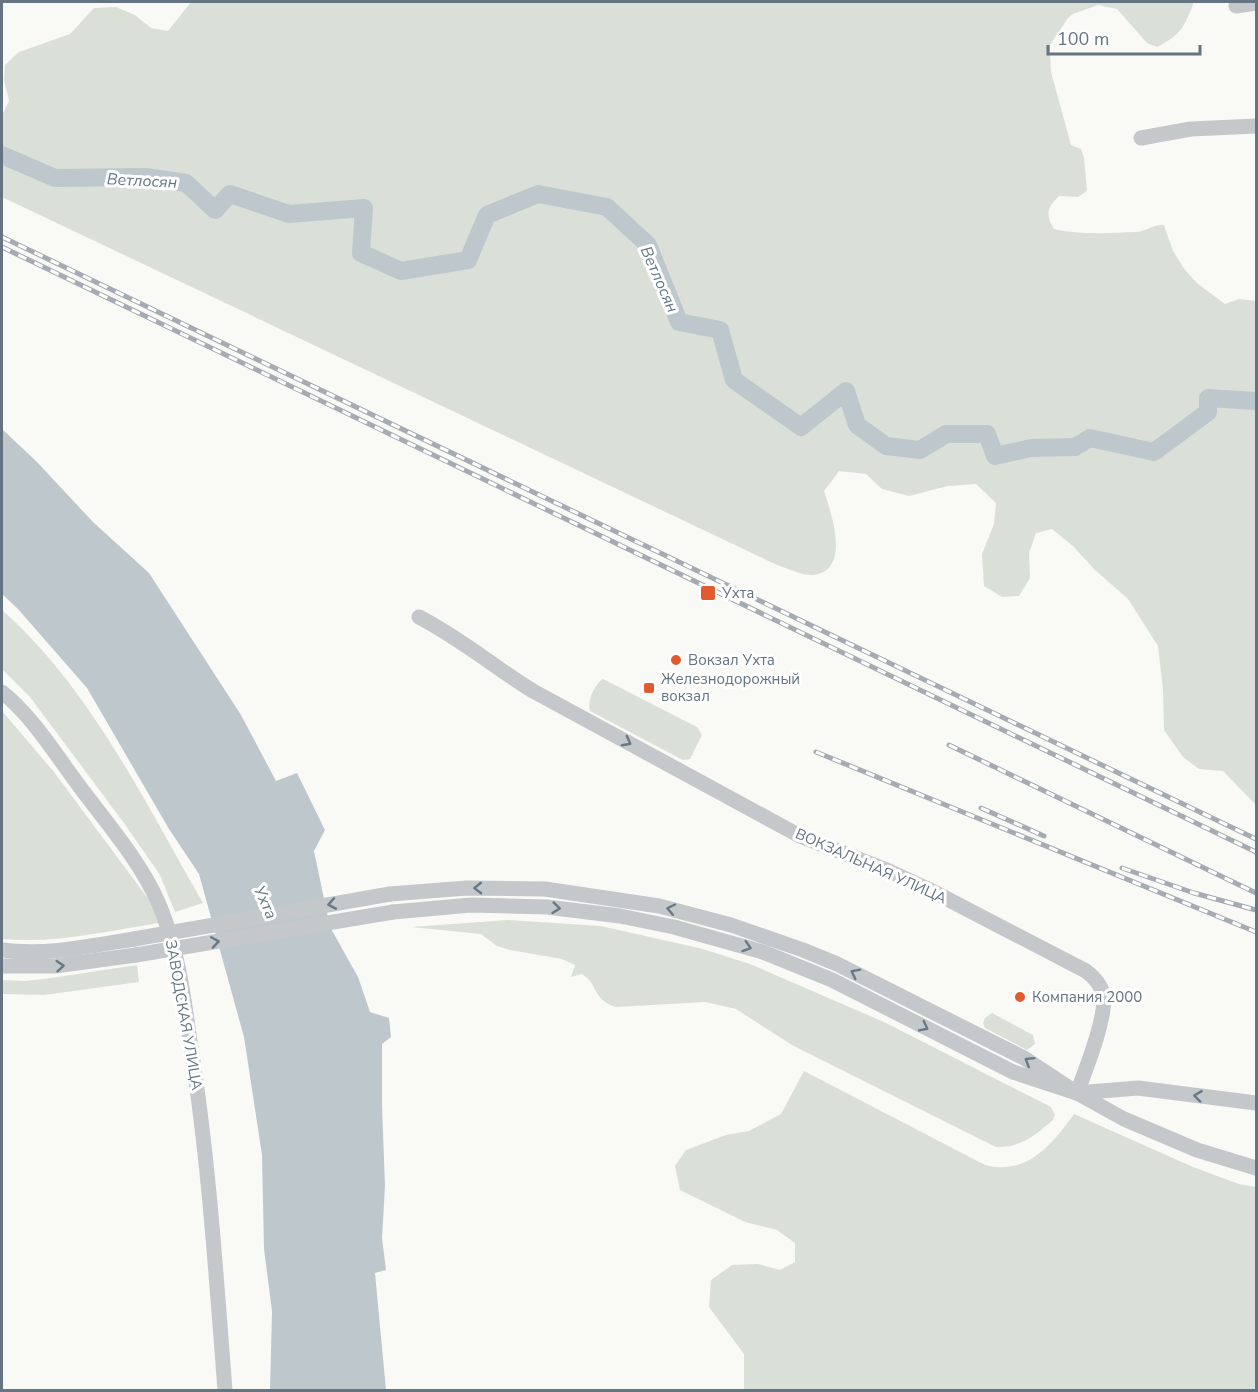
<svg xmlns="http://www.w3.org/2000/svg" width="1258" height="1392" font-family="'Nunito Sans',sans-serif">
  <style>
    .green { fill: #dae0d7 }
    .water { fill: #bec8cc }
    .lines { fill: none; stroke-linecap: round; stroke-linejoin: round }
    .river { stroke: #bec8cc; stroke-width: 18 }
    .minor { stroke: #c4c8cb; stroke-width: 15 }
    .rail-casing { stroke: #a5abb1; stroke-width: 5 }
    .rail { stroke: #fff; stroke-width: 3; stroke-dasharray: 9; stroke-linecap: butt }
    .minor-bridge { stroke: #c4c8cb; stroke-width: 15 }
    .oneway { stroke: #697885 }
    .poi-dot { fill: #e05b2e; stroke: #fff; stroke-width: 2 }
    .labels { text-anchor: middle; stroke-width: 6; stroke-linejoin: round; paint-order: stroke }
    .poi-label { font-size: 15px; fill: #647481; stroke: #fff; text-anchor: start }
    .street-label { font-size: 15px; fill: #647481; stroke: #fff }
    .water-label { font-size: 16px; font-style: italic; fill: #647982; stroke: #fff }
  </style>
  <rect width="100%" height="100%" fill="#f9f9f6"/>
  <!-- green -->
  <g class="green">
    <path d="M191,2h1003c-10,25 -12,32 -37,45l-10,-4 -30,-34 -19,-4 -25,9 -5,4 -18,27v9l1,18 20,73 10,4 3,9 3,33 -9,6 -19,-1c-12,12 -14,18 -5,33 24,6 58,4 82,3 11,-1 17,-8 28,-7l9,26 12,19 12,13 28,21 14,-5 17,2v504l-33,-34 -24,-2 -16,-12 -19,-27 -1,-40 -5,-44 -30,-47 -33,-29 -22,-24 -21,-17 -16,4 -7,20 1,25 -11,18 -17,1 -18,-11 -2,-32 12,-30 2,-21 -20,-19 -28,2 -39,10 -27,-7 -16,-15 -27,-3 -15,20c7,22 28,80 -11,84 -10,1 -26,-7 -36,-10l-775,-368v-82l7,-14 -5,-21 1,-15 14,-13 51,-18 24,-26 22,-1 19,8 16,13 17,3z"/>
    <path d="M2,610c89,79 142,191 201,293l-28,9 -15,-37 -36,-52 -94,-126 -28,-28z"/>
    <path d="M603,679l94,48 5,8 -12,24 -7,1 -93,-49c-3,-10 4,-26 13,-32z"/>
    <path d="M2,711l52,61 95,128 10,23c-51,8 -106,21 -157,16z"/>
    <path d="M508,920l93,6 102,23 47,15 134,58 167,85 4,8 -2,5c-18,15 -32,28 -57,27l-204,-102 -56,-36 -31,-7 -89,5c-25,-8 -17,-23 -34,-33l-11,3 4,-12 -13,-6 -52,-9 -13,-4 -16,-12 -70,-7z"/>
    <polygon points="137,965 139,982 44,995 2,994 2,980 25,981 44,979"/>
    <polygon points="992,1013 1033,1035 1035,1044 1027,1050 985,1028 983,1023 985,1018"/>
    <path d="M804,1071l181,94c41,11 67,-20 89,-51l119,53 46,17 17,3v203h-512v-36l-35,-47 2,-27 21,-15 26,-1 22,6 15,-8v-19l-18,-13 -32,-8 -65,-32 -5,-24 11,-16 40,-15 23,-4 32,-17z"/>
  </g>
  <!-- water -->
  <polygon class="water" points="2,429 37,462 93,522 149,573 241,715 276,781 297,773 325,830 314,851 330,927 358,977 370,1012 389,1018 391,1037 382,1044 382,1105 385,1186 382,1238 386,1270 375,1273 386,1390 270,1390 272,1311 264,1249 262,1155 244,1037 199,874 169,829 87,688 18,609 2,594"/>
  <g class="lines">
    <!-- river -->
    <polyline class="river" points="2,155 55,178 146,177 186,183 215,210 230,194 289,214 364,208 361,253 401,271 468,260 487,215 538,194 607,207 648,245 679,322 720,330 734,380 801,427 846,391 857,425 886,446 920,450 946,434 987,434 995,456 1031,448 1075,447 1090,438 1154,452 1208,412 1208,398 1256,401"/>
    <!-- minor -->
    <g class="minor">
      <polyline points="1236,6 1256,3"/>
      <polyline points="1141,138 1191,129 1256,126"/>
      <path d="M419,617c41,21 75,50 114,74l267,145 89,35 43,20 154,80c8,6 14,13 17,22 5,22 -18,78 -26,100"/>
      <path d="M2,692c30,24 52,60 75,91 28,38 62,76 81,119 20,45 26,97 33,146 18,113 25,228 34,342"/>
      <polyline points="390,894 467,888 545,889 659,906 731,925 803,950 837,964 1024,1058 1077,1093 1124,1119 1197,1150 1256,1168"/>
      <polyline points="393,912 471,905 547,907 620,916 674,927 763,952 832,980 1013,1072 1077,1093 1138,1088 1256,1103"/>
      <path d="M2,950c44,6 88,-4 132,-11"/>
      <polyline points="2,966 55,966 136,955"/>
    </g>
    <!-- rail casing -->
    <g class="rail-casing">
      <g id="rail">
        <polyline points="2,237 1256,839"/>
        <polyline points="2,247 1256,852"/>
        <polyline points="949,745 1256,893"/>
        <polyline points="816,752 1256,932"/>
        <polyline points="981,808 1044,836"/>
        <polyline points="1122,868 1194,893 1256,910"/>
      </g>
    </g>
    <!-- rail -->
    <use href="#rail" class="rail"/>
    <!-- minor-bridge -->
    <g class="minor-bridge">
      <polyline points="134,939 390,894"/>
      <polyline points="136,955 393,912"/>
    </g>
  </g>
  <!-- one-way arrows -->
  <defs><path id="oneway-chevron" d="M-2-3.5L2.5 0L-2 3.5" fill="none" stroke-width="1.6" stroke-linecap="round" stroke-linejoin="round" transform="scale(1.5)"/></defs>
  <g class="oneway">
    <use href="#oneway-chevron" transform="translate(627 742) rotate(28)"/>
    <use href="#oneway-chevron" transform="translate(478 888) rotate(179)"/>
    <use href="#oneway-chevron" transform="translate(332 904) rotate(170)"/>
    <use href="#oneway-chevron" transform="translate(556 908) rotate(6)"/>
    <use href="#oneway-chevron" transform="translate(671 909) rotate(-168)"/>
    <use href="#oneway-chevron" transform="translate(215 942) rotate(-9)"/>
    <use href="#oneway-chevron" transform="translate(747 947) rotate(18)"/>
    <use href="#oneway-chevron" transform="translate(60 966) rotate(-5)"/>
    <use href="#oneway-chevron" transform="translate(855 973) rotate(-153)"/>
    <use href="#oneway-chevron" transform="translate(924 1027) rotate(27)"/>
    <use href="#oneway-chevron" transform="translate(1029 1061) rotate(-148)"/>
    <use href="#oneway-chevron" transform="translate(1198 1096) rotate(-173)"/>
  </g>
  <!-- markers -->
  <g class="poi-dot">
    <rect x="700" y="585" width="16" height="16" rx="3"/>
    <circle cx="676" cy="660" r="6"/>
    <rect x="643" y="682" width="12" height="12" rx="3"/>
    <circle cx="1020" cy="997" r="6"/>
  </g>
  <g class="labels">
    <!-- poi labels -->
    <g class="poi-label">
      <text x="722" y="598">Ухта</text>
      <text x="688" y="665">Вокзал Ухта</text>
      <text x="661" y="684">Железнодорожный<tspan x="661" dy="17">вокзал</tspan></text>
      <text x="1032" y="1002">Компания 2000</text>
    </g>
    <!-- street labels -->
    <g class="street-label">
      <text transform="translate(871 866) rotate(24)" y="5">ВОКЗАЛЬНАЯ УЛИЦА</text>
      <text transform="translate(184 1015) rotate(80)" y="5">ЗАВОДСКАЯ УЛИЦА</text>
    </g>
    <!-- water labels -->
    <g class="water-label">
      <text transform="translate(142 180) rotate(3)" y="6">Ветлосян</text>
      <text transform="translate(660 279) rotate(66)" y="6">Ветлосян</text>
      <text transform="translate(266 902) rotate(66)" y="6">Ухта</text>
    </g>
  </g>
  <!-- border -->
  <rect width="1258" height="1392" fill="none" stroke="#647481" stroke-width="6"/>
  <!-- scale -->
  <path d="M1048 45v9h152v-9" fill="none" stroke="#647481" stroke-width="3"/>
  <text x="1057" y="45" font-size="18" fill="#647481" stroke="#ffffff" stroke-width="4.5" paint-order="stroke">100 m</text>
</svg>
